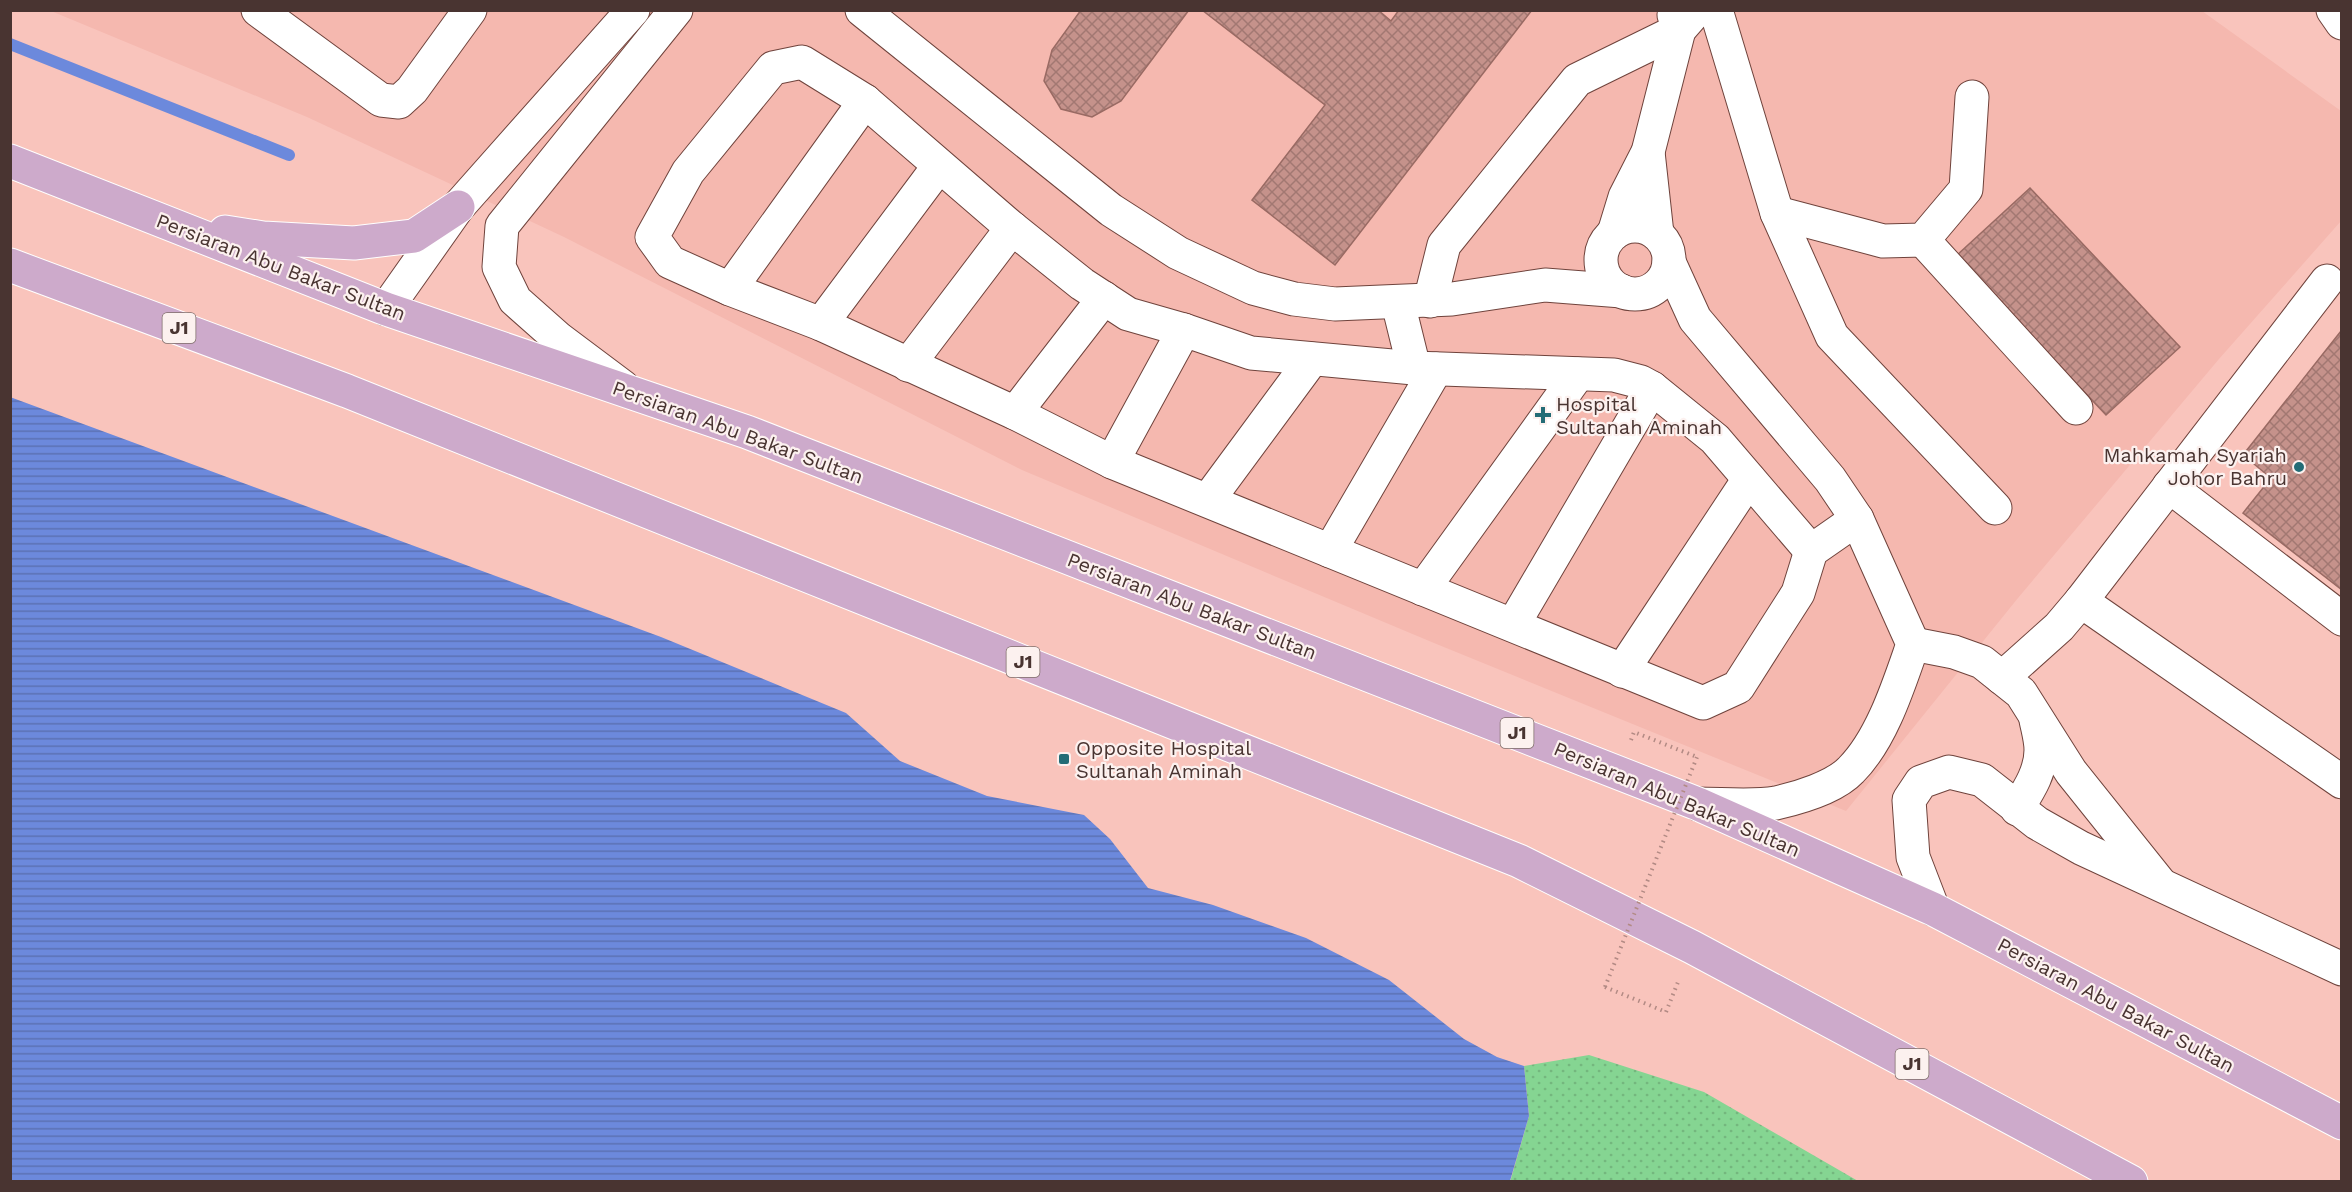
<svg xmlns="http://www.w3.org/2000/svg" width="2352" height="1192" font-family="'Work Sans',sans-serif">
  <style>
    .built { fill: #f5b8af }
    .grass { fill: url(#grass-dots) }
    .water { fill: url(#water-rules) }
    .lines { fill: none; stroke-linecap: round; stroke-linejoin: round }
    .stream { stroke: #6c89dc; stroke-width: 12 }
    .building { fill: url(#building-cross-hatch); stroke: #996a63; stroke-width: 1.5 }
    .minor-casing { stroke: #6f433c; stroke-width: 35 }
    .major-casing { stroke: #fff; stroke-width: 35 }
    .path { stroke: #b28a84; stroke-width: 4; stroke-dasharray: 1.5 4.5; stroke-linecap: butt }
    .minor { stroke: #fff; stroke-width: 33 }
    .major { stroke: #cdaacb; stroke-width: 33 }
    .path-bridge { stroke: #b28a84; stroke-width: 4; stroke-dasharray: 1.5 4.5; stroke-linecap: butt }
    .poi-dot { fill: #236c76; stroke: #fcf1ef; stroke-width: 2 }
    .labels { text-anchor: middle; stroke-width: 4.5; stroke-linejoin: round; paint-order: stroke }
    .shield { fill: #fcf1ef; stroke: #7f6d6a; stroke-width: 1.5 }
    .shield-label { font-size: 18px; font-weight: bold; fill: #493431 }
    .street-label { font-size: 20px; fill: #493431; stroke: #fcf1ef }
    .poi-label { font-size: 20px; fill: #493431; stroke: #fcf1ef; text-anchor: start }
  </style>
  <defs>
    <pattern id="grass-dots" width="8" height="8" patternUnits="userSpaceOnUse" patternTransform="scale(1.5)"><rect width="8" height="8" fill="#85d592"/><path d="M2 2h.1M6 6h.1" fill="none" stroke="#74b77e" stroke-width="1.8" stroke-linecap="round"/></pattern>
    <pattern id="water-rules" width="6" height="5" patternUnits="userSpaceOnUse" patternTransform="scale(1.5)"><rect width="6" height="5" fill="#6c89dc"/><path d="M0 2.5h6" fill="none" stroke="#5b71b3"/></pattern>
    <pattern id="building-cross-hatch" width="8" height="8" patternUnits="userSpaceOnUse" patternTransform="scale(1.5)"><rect width="8" height="8" fill="#c5928b"/><path d="M0 0l8 8M0 8l8-8" fill="none" stroke="#a27872"/></pattern>
  </defs>
  <rect width="100%" height="100%" fill="#f9c4bc"/>
  <!-- built -->
  <polygon class="built" points="51,11 2202,11 2341,111 2341,221 2219,359 2018,598 1846,811 1434,643 1022,470 564,237 307,117"/>
  <!-- grass -->
  <polygon class="grass" points="1589,1055 1704,1092 1858,1181 1510,1182 1529,1116 1524,1066"/>
  <!-- water -->
  <polygon class="water" points="10,397 661,637 846,713 900,761 987,796 1084,815 1110,839 1148,888 1213,905 1306,938 1389,980 1464,1039 1497,1057 1524,1066 1529,1116 1510,1181 11,1181"/>
  <g class="lines">
    <!-- stream -->
    <polyline class="stream" points="10,44 289,155"/>
  </g>
  <!-- building -->
  <g class="building">
    <polygon points="1081,10 1189,10 1121,101 1092,117 1061,109 1044,81 1052,50"/>
    <polygon points="1202,10 1378,10 1391,21 1399,10 1532,10 1335,265 1252,200 1325,105"/>
    <polygon points="2030,188 2180,347 2106,415 1956,256"/>
    <polygon points="2341,331 2342,331 2342,590 2243,513 2271,478 2243,455"/>
  </g>
  <g class="lines">
    <!-- minor casing -->
    <g class="minor-casing">
      <g id="minor">
        <polyline points="258,10 381,100 399,102 412,90 470,10"/>
        <polyline points="862,10 1111,210 1178,253 1253,288 1294,299 1335,304 1452,299 1545,285 1622,291"/>
        <polyline points="1716,10 1777,213 1832,336 1995,508"/>
        <polyline points="2333,10 2342,23"/>
        <polyline points="1648,152 1657,234"/>
        <polyline points="1777,213 1883,241 1923,240 1966,189 1972,97"/>
        <circle cx="1635" cy="260" r="34"/>
        <polyline points="1614,233 1625,197 1648,152 1679,30 1674,15"/>
        <polyline points="1923,240 2076,408"/>
        <path d="M1669,262l26,57 135,160 27,40 56,125c-14,40 -31,95 -62,126 -16,17 -53,28 -75,33 -23,4 -54,1 -78,1"/>
        <polyline points="730,289 865,101"/>
        <polyline points="1430,301 1444,245 1577,80 1679,30 1693,14 1700,10"/>
        <polyline points="1398,303 1414,368 1614,375 1641,382 1652,388 1715,439 1811,551"/>
        <polyline points="386,309 458,207 633,10"/>
        <polyline points="821,324 939,166"/>
        <polyline points="908,365 1012,228"/>
        <polyline points="1414,368 1251,353 1184,330 1128,314 1082,284 1012,228 865,101 802,62 773,68 688,172 652,237 670,262 730,289 821,324 1015,413 1112,462 1703,703 1738,687 1798,593 1811,551 1857,519"/>
        <polyline points="623,387 559,339 515,300 499,267 502,226 676,10"/>
        <polyline points="1015,413 1104,298"/>
        <polyline points="1112,462 1184,330"/>
        <polyline points="2169,486 2342,619"/>
        <polyline points="1208,500 1312,359"/>
        <polyline points="1330,551 1436,369"/>
        <polyline points="1423,589 1578,374"/>
        <polyline points="2081,601 2342,782"/>
        <polyline points="1513,625 1652,388"/>
        <polyline points="1913,644 1954,652 1982,662 2021,693 2071,772 2159,882"/>
        <polyline points="1622,671 1749,479"/>
        <polyline points="2002,678 2059,627 2081,601 2327,281"/>
        <path d="M2017,809c11,-18 24,-37 24,-59 0,-10 -3,-20 -5,-30"/>
        <polyline points="1933,909 1913,857 1909,800 1921,782 1949,772 1982,780 2037,823 2081,848 2342,969"/>
      </g>
    </g>
    <!-- major casing -->
    <g class="major-casing">
      <g id="major">
        <polyline points="10,161 386,309 747,432 1698,804 1933,909 2342,1123"/>
        <polyline points="225,232 263,238 354,243 414,236 458,207"/>
        <polyline points="10,265 347,391 1519,861 1692,947 2131,1182"/>
      </g>
    </g>
    <!-- path -->
    <g class="path">
      <polyline points="1631,740 1634,732 1697,757"/>
      <polyline points="1605,987 1666,1012 1678,982"/>
    </g>
    <!-- minor -->
    <use href="#minor" class="minor"/>
    <!-- major -->
    <use href="#major" class="major"/>
    <!-- path-bridge -->
    <polyline class="path-bridge" points="1605,987 1697,757"/>
  </g>
  <!-- markers -->
  <g class="poi-dot">
    <path d="M1540 406h6v6h6v6h-6v6h-6v-6h-6v-6h6z"/>
    <circle cx="2299" cy="467" r="6"/>
    <rect x="1058" y="753" width="12" height="12" rx="3"/>
  </g>
  <g class="labels">
    <!-- shield labels -->
    <g class="shield">
      <rect x="162.5" y="313" width="33" height="30" rx="4.5"/>
      <rect x="1006.5" y="647" width="33" height="30" rx="4.5"/>
      <rect x="1500.5" y="718" width="33" height="30" rx="4.5"/>
      <rect x="1895.5" y="1049" width="33" height="30" rx="4.5"/>
    </g>
    <g class="shield-label">
      <text x="179" y="334">J1</text>
      <text x="1023" y="668">J1</text>
      <text x="1517" y="739">J1</text>
      <text x="1912" y="1070">J1</text>
    </g>
    <!-- street labels -->
    <g class="street-label">
      <text transform="translate(281 267) rotate(21)" y="7">Persiaran Abu Bakar Sultan</text>
      <text transform="translate(738 432) rotate(20)" y="7">Persiaran Abu Bakar Sultan</text>
      <text transform="translate(1192 606) rotate(21)" y="7">Persiaran Abu Bakar Sultan</text>
      <text transform="translate(1677 799) rotate(23)" y="7">Persiaran Abu Bakar Sultan</text>
      <text transform="translate(2116 1005) rotate(28)" y="7">Persiaran Abu Bakar Sultan</text>
    </g>
    <!-- poi labels -->
    <g class="poi-label">
      <text x="1556" y="411">Hospital<tspan x="1556" dy="23">Sultanah Aminah</tspan></text>
      <text x="2287" y="462" text-anchor="end">Mahkamah Syariah<tspan x="2287" dy="23">Johor Bahru</tspan></text>
      <text x="1076" y="755">Opposite Hospital<tspan x="1076" dy="23">Sultanah Aminah</tspan></text>
    </g>
  </g>
  <!-- border -->
  <rect width="2352" height="1192" fill="none" stroke="#493431" stroke-width="24"/>
</svg>
